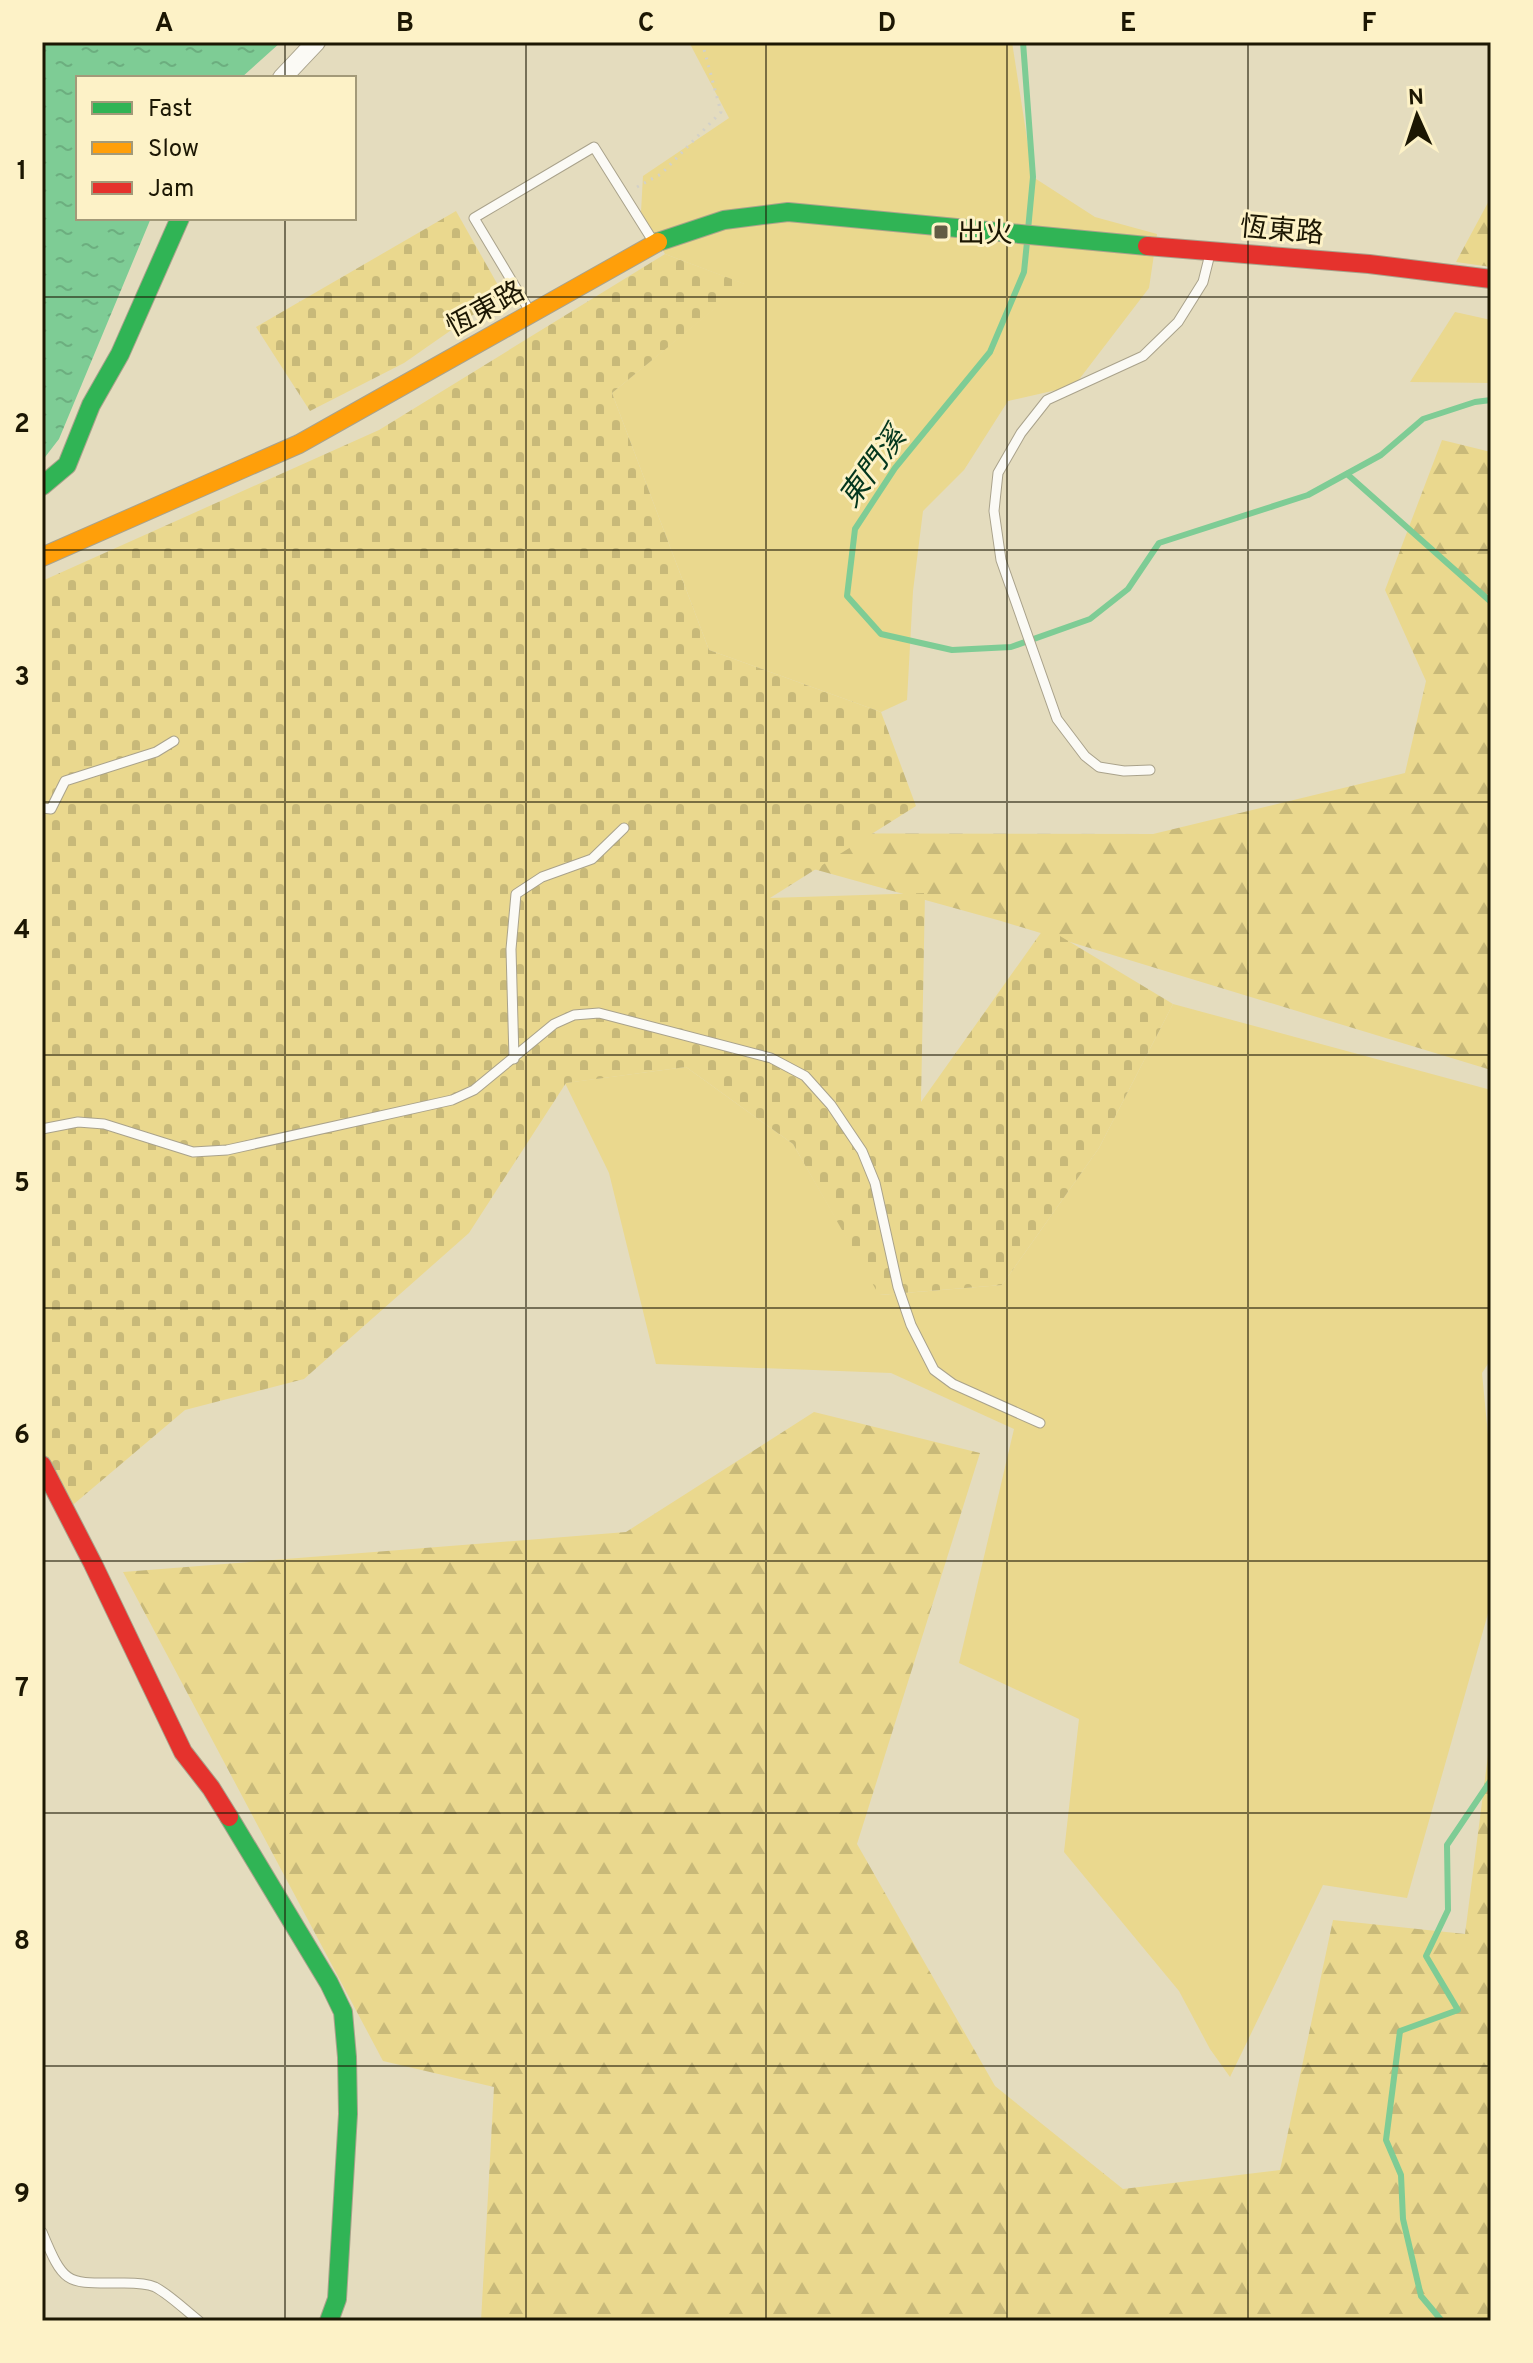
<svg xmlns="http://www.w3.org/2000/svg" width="1533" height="2363" font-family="Overpass,'Noto Sans TC',sans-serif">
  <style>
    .grass { fill: #ead88e }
    .forest { fill: url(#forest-firs) }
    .cemetery { fill: url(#cemetery-stones) }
    .water { fill: url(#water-ripples) }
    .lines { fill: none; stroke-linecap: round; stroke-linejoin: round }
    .stream { stroke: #7ecc95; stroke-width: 6 }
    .lane-casing { stroke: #a9a28b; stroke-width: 11 }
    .street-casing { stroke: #a9a28b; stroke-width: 20 }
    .fast-casing { stroke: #a9a28b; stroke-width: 20 }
    .slow-casing { stroke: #a9a28b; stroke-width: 20 }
    .jam-casing { stroke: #a9a28b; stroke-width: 20 }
    .path { stroke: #d3d1c8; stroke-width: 3; stroke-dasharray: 2 6; stroke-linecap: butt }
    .lane { stroke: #fbfaf5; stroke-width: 9 }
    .street { stroke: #fbfaf5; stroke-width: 18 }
    .fast { stroke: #30b455; stroke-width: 18 }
    .slow { stroke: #ff9f0a; stroke-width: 18 }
    .jam { stroke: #e5322d; stroke-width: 18 }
    .grid { fill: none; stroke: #1c1703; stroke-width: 2; stroke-opacity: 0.55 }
    .poi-dot { fill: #625c44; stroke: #fdf2c7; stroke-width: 3 }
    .labels { text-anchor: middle; stroke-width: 6; stroke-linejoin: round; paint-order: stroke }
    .street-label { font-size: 28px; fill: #1c1703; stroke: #fdf2c7 }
    .poi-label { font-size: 28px; fill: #1c1703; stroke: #fdf2c7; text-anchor: start }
    .water-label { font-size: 30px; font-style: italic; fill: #03361d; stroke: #fdf2c7 }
    .neatline { fill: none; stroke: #1c1703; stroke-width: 3 }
    .grid-label { font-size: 26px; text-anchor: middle; font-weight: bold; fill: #1c1703 }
  </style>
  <defs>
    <pattern id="forest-firs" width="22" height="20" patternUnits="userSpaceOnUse" patternTransform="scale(2)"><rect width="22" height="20" fill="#ead88e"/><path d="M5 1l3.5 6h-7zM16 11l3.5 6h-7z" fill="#c8b979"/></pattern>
    <pattern id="cemetery-stones" width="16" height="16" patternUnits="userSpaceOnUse" patternTransform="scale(2)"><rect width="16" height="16" fill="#ead88e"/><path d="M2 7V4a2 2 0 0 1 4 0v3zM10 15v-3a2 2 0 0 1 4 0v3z" fill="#c8b979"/></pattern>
    <pattern id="water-ripples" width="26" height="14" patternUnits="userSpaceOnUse" patternTransform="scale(2)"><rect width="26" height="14" fill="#7ecc95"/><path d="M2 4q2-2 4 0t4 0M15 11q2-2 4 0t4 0" fill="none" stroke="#6cae7f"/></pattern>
  </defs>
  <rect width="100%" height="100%" fill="#e4dcbe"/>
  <!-- grass -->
  <g class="grass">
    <polygon points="689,42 1012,42 1033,177 1095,217 1157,234 1149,288 1074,386 1008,401 964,470 923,511 913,591 907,700 881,712 709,650 612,393 744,284 665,254 641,212 643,176 729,118"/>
    <polygon points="1455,312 1491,320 1491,383 1410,382"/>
    <polygon points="1173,1004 1491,1090 1491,1359 1482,1373 1491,1466 1491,1603 1407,1898 1323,1885 1230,2077 1210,2049 1179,1991 1064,1852 1079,1719 959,1663 1014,1429 891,1373 656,1364 609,1173 565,1083 686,1067 793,1144 880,1295 1002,1285 1099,1148"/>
  </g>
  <!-- forest -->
  <g class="forest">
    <polygon points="1491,197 1491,267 1456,262"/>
    <polygon points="1442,440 1491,452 1491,1070 1001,921 684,833 1153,834 1405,773 1426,681 1385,590"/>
    <polygon points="814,1412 980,1453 857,1844 995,2086 1123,2189 1280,2170 1333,1920 1465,1934 1491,1732 1491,2321 481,2321 494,2087 383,2061 123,1572 626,1532"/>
  </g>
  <!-- cemetery -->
  <g class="cemetery">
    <polygon points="456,211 503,294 404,363 310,411 256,327"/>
    <polygon points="665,254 745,284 612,393 709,650 881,712 916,806 770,898 925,893 921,1102 1045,927 1173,1004 1099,1148 1002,1285 879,1295 793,1144 686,1067 566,1083 469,1233 304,1379 185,1410 68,1509 42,1466 42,581 379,430"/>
  </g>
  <!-- water -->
  <polygon class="water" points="42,42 281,42 241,78 78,78 78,218 151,218 59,439 42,461"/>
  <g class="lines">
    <!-- stream -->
    <g class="stream">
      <polyline points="1023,42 1033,177 1028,230"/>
      <polyline points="1027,242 1024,272 990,352 895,468 855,529 847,596 881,634 952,650 1011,647 1090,619 1128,589 1159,543 1308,495 1381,455 1423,419 1475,402 1491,400"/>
      <polyline points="1347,474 1491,602"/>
      <polyline points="1442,2321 1421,2296 1403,2219 1401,2175 1386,2140 1400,2031 1458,2010 1426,1956 1448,1910 1447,1845 1491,1780"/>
    </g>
    <!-- lane casing -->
    <g class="lane-casing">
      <g id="lane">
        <polyline points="531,313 474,218 594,147 653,241"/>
        <polyline points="1150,770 1124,771 1099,767 1085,756 1057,719 1001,560 994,511 998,473 1021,433 1047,400 1143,356 1178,322 1203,282 1210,254"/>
        <polyline points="42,808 51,809 65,781 156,752 174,741"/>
        <polyline points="514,1059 511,949 516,894 542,877 592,859 624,828"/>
        <polyline points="42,1129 78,1122 104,1124 193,1152 227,1150 452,1100 474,1090 554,1024 574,1015 599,1013 771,1058 805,1076 831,1105 862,1151 875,1183 898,1287 911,1325 934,1370 953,1384 1040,1423"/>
        <path d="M42,2232c23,55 24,51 82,51 10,0 22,0 31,4 15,8 30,23 44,34"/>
      </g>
    </g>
    <!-- street casing -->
    <g class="street-casing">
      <polyline id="street" points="282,78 316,42"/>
    </g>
    <!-- fast casing -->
    <g class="fast-casing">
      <g id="fast">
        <polyline points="658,242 724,220 788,212 1147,246"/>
        <polyline points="42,486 67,465 91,405 120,354 180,218"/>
        <polyline points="229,1817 329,1983 343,2012 347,2057 348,2114 337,2299 329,2321"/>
      </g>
    </g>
    <!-- slow casing -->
    <g class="slow-casing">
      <polyline id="slow" points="42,557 299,444 658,242"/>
    </g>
    <!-- jam casing -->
    <g class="jam-casing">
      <g id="jam">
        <polyline points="1147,246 1369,264 1491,279"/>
        <polyline points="42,1465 93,1564 183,1752 211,1788 229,1817"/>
      </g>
    </g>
    <!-- path -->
    <polyline class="path" points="637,187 661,174 721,112 702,42"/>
    <!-- lane -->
    <use href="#lane" class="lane"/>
    <!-- street -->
    <use href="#street" class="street"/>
    <!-- fast -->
    <use href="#fast" class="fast"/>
    <!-- slow -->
    <use href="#slow" class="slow"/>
    <!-- jam -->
    <use href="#jam" class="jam"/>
  </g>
  <!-- grid -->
  <path class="grid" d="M285,42v36M526,42v2279M766,42v2279M1007,42v2279M1248,42v2279M285,218v2103M42,297h1449M42,550h1449M42,802h1449M42,1055h1449M42,1308h1449M42,1561h1449M42,1813h1449M42,2066h1449"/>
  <!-- markers -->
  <rect class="poi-dot" x="933" y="224" width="16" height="16" rx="4"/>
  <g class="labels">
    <!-- street labels -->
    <g class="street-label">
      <text transform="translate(1282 229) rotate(5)" y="10">恆東路</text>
      <text transform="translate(485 308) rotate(-29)" y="10">恆東路</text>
    </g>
    <!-- poi labels -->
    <g class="poi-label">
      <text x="957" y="242">出火</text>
    </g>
    <!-- water labels -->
    <g class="water-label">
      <text transform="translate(872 467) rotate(-54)" y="10">東門溪</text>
    </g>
  </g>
  <!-- border -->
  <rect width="1533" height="2363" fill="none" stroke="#fdf2c7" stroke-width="88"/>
  <!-- legend -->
  <rect x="76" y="76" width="280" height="144" fill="#fdf2c7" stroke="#a39a79" stroke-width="2"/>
  <rect x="92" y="102" width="40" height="12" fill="#30b455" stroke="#a39a79" stroke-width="2"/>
  <text x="148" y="116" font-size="24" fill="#1c1703">Fast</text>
  <rect x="92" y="142" width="40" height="12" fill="#ff9f0a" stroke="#a39a79" stroke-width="2"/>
  <text x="148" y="156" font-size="24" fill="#1c1703">Slow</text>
  <rect x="92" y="182" width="40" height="12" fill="#e5322d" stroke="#a39a79" stroke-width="2"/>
  <text x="148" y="196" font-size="24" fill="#1c1703">Jam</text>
  <!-- north arrow -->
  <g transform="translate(1417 116) rotate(357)" stroke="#fdf2c7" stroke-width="6" paint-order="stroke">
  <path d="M0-6L14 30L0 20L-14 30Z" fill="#1c1703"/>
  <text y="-12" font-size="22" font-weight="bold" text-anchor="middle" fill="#1c1703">N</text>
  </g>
  <rect x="44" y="44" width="1445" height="2275" class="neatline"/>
  <g class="grid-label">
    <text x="164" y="31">A</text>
    <text x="405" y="31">B</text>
    <text x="646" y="31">C</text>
    <text x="887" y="31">D</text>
    <text x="1128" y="31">E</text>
    <text x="1369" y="31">F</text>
    <text x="22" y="179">1</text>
    <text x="22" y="432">2</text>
    <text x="22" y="685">3</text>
    <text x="22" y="938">4</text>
    <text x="22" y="1191">5</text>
    <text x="22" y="1443">6</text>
    <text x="22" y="1696">7</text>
    <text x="22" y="1949">8</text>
    <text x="22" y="2202">9</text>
  </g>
</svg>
